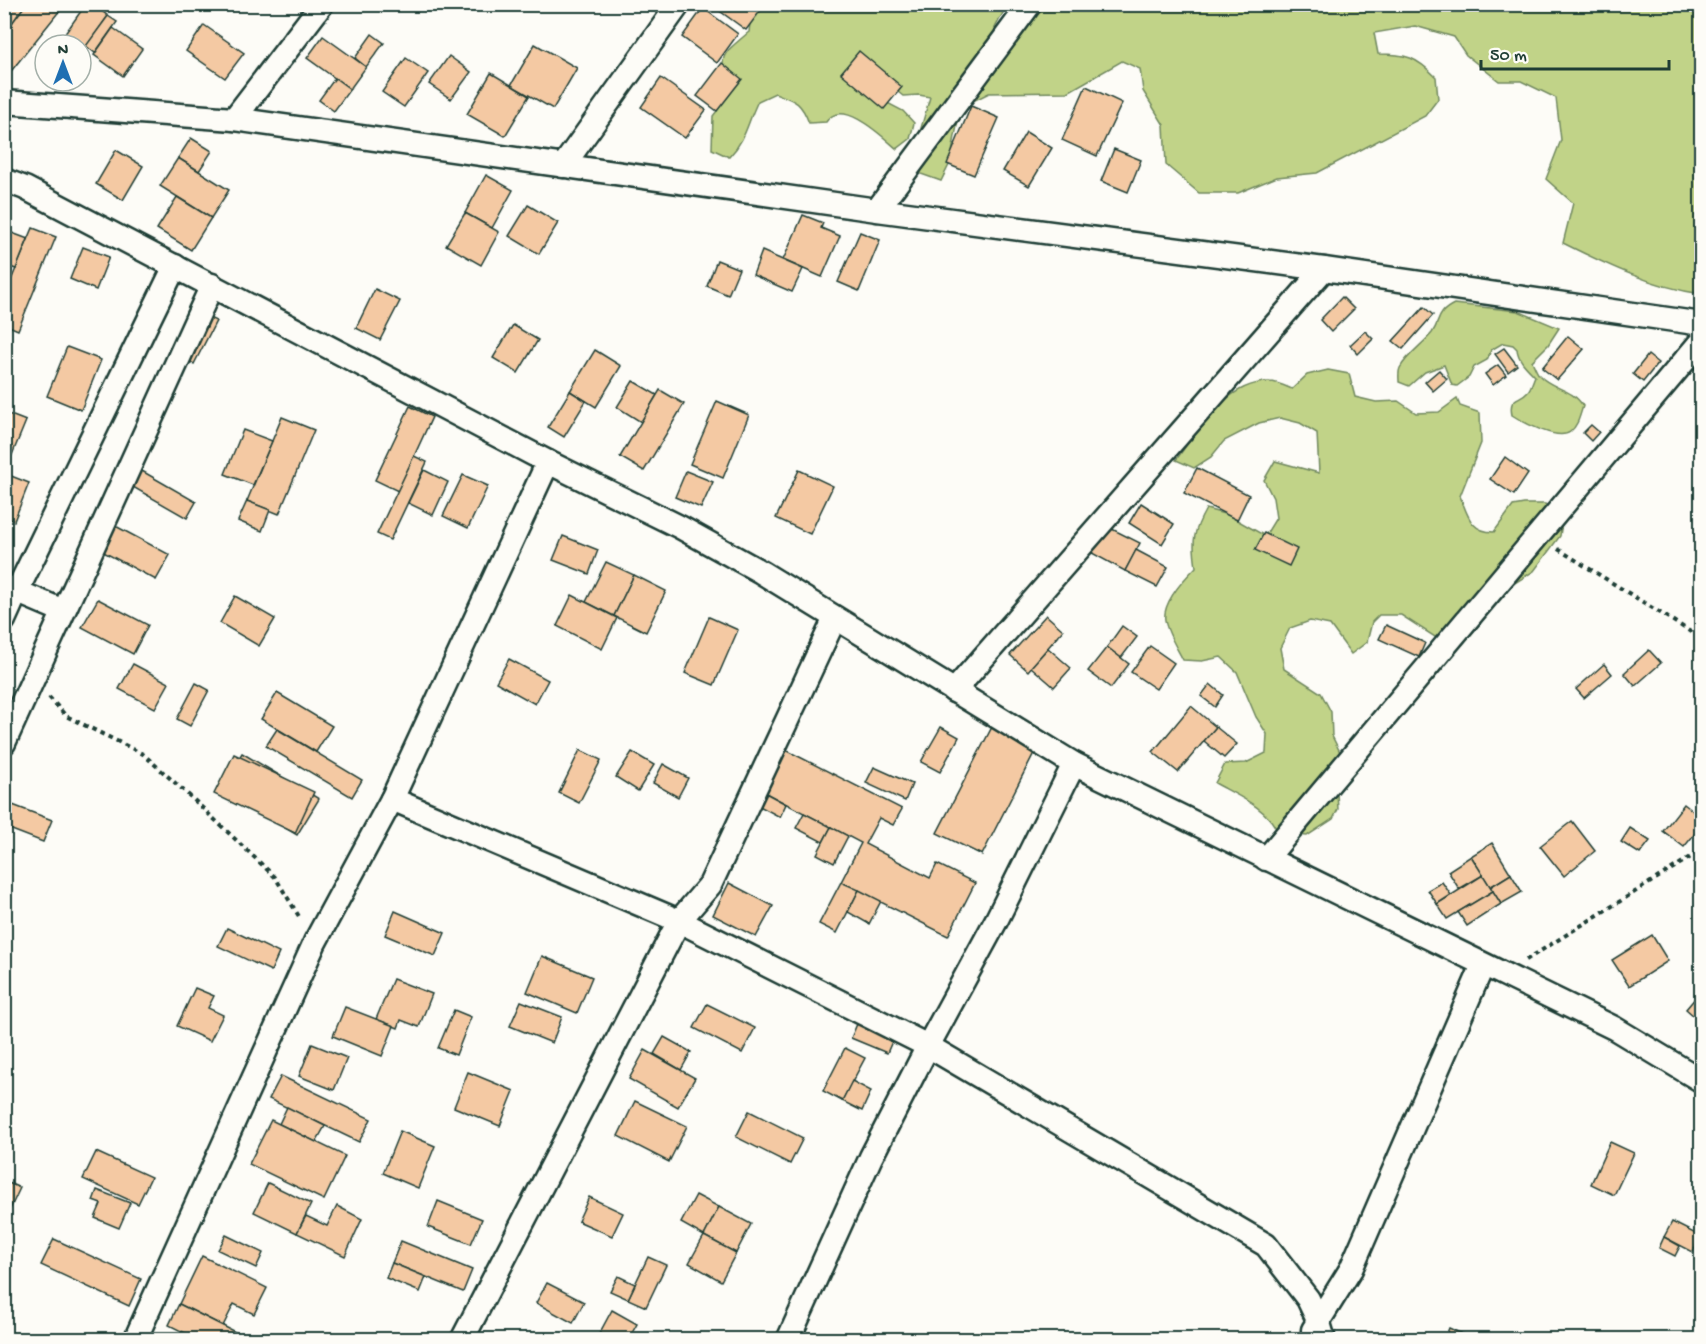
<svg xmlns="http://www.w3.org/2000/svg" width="1706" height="1344" font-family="'Gochi Hand',sans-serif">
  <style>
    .green { fill: #c1d388; stroke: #70885e; stroke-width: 1.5 }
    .building { fill: #f4c9a3; stroke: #1f3d34; stroke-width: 1.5 }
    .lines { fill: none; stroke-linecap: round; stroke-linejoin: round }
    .street-casing { stroke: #1f3d34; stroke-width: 27 }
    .path { stroke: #1f3d34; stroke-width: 4; stroke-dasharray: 4.5 4.5; stroke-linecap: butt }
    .street { stroke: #fdfcf7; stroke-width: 22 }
  </style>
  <rect width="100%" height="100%" fill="#fdfcf7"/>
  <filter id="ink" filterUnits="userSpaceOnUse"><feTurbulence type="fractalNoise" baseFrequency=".0167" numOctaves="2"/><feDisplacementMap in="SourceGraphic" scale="12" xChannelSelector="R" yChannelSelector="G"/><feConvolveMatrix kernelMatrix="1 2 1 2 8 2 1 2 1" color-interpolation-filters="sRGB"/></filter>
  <g filter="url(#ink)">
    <!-- green -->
    <g class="green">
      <path d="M752,5h255l-12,23 -3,16 44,-39h665v289c-48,-7 -94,-29 -138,-51l10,-40 -27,-24 15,-39 -5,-42 -35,-17h-22l-33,-26 -12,-18 -39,-11 -41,7 4,21c29,0 38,3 58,23l2,22 -13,17 -108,57 -40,4 -39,16h-39l-33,-28 -2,-40 -21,-34 -3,-22 -18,-8 -54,31 -79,1 -18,9 -13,18 -8,43 -9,18 -20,-7 -2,-39 11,-38 -11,-2 -16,1 -37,-30 8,30 29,15 11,12 -4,16 -13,10c-15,-13 -55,-52 -71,-27l-17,1c-8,-21 -13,-22 -34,-30l-17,8c-11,22 -11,37 -29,56l-17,-8 1,-33 17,-22c-10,-40 -13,-35 19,-62z"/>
      <path d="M1454,304l64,7 41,17 -11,17 -16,16c2,4 4,10 7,14 12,14 33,13 44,31 -3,9 -5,20 -13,26 -12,9 -46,-9 -58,-17 -4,-19 8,-14 16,-24 3,-3 5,-11 7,-15 -8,-8 -17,-16 -18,-27l-4,-4 -10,-2 -12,7 -4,10 -13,7 -5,10 -12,9 -5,-1 -8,-20 -19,7 -16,14 -10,-4c0,-5 -1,-10 1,-14 7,-13 22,-23 32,-35 9,-13 4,-20 22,-29z"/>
      <path d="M1328,370l21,4 6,23 21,5 22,-1 18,12 23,-1 18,-13 3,7 20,7 1,30 -21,53c8,19 10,36 34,36l19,-26 11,-2h21l18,12 -3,20 -26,35 -37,23 -7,8 -8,19 -20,24 -10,3 -51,-33h-22l-7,7 -5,20 -16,12 -21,-29 -20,-4 -20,7 -10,20 4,21 37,24 10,19 1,24 10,20 -6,21 2,32 -5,10 -26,17 -21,-2 -9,-3c-9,-23 -41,-36 -62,-48l10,-19 21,-1 20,-10 1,-19 -11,-17 -19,-45 -16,-15 -19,4 -19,-1c-6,-12 -16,-27 -18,-40 -3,-18 19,-41 31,-53 -4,-26 -3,-35 10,-58l22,6 37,21 11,-18 -3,-20 -9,-18 11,-19 44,12 -2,-40 -17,-10 -20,-5 -21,5 -35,18 -13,16 -17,11 -18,-8c22,-30 51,-79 94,-78 7,0 15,4 22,7l15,-14z"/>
    </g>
    <!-- building -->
    <g class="building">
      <polygon points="4,4 26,4 4,34"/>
      <polygon points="26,4 65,4 12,70 4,70 4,34"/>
      <polygon points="86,4 93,4 108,16 81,54 81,45 57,45"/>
      <polygon points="710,4 762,4 764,6 746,30"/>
      <polygon points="703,8 738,34 717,63 682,37"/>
      <polygon points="108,16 117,22 95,53 86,46"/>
      <polygon points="204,25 244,53 225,78 186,51"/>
      <polygon points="113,28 142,49 123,76 94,55"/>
      <polygon points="372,34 384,43 366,67 355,58"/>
      <polygon points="323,36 366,67 350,89 307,58"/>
      <polygon points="535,44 577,68 553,109 511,85"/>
      <polygon points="859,51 902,87 884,109 841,73"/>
      <polygon points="449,56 471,72 451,99 429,84"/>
      <polygon points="406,58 428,73 404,107 382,92"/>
      <polygon points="722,63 742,79 717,111 697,96"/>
      <polygon points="491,73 529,96 505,136 467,114"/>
      <polygon points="335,78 350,89 334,111 319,100"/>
      <polygon points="661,78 706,110 685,138 641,107"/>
      <polygon points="1086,86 1122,103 1097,156 1062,140"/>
      <polygon points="971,106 999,118 974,175 947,164"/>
      <polygon points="1026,132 1052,148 1029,186 1003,171"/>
      <polygon points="191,138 212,151 199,171 178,158"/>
      <polygon points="1114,149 1141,160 1128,192 1101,181"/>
      <polygon points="116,150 143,166 123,200 96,184"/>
      <polygon points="178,158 229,190 211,218 160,186"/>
      <polygon points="486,175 513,190 492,228 465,213"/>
      <polygon points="177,197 211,218 191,250 157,229"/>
      <polygon points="528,205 558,223 539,254 509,236"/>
      <polygon points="465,213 499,232 481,265 446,245"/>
      <polygon points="803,215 823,223 821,228 840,236 822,277 783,260"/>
      <polygon points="33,228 56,237 18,330 4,324 4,297"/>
      <polygon points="4,230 28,239 16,269 4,265"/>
      <polygon points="860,232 880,240 859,291 838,282"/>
      <polygon points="83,247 109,257 96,290 70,279"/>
      <polygon points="762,251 803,269 792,292 753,275"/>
      <polygon points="717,260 739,269 728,295 707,286"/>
      <polygon points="375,289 400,301 380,340 356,328"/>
      <polygon points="1342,297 1354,309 1331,332 1320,320"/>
      <polygon points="1424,307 1433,315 1403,349 1393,341"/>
      <polygon points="203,315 216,321 194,364 181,357"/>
      <polygon points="513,325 538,340 518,373 493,358"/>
      <polygon points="1365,331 1373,339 1358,354 1350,345"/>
      <polygon points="1568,336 1584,349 1557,380 1542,368"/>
      <polygon points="67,347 101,360 81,410 47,396"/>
      <polygon points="1504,348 1517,365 1508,372 1495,354"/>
      <polygon points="595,350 621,366 596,407 570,391"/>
      <polygon points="1648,355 1658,363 1643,382 1633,374"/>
      <polygon points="1498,365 1506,375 1493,385 1485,374"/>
      <polygon points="1439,370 1447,379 1433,391 1425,382"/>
      <polygon points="633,381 657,395 641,422 617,407"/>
      <polygon points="660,390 684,404 644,471 620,457"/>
      <polygon points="570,391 586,401 564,437 548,427"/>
      <polygon points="717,401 749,415 723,478 690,464"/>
      <polygon points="410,406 432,417 398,491 375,480"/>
      <polygon points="8,414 26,421 12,455 4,451 4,422"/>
      <polygon points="282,417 314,430 279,514 247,501"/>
      <polygon points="1591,425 1599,432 1591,441 1583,433"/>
      <polygon points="243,430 272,441 253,485 225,474"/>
      <polygon points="414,456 427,462 390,540 377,534"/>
      <polygon points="1505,457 1528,474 1514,495 1490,479"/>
      <polygon points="135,467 196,502 187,518 126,483"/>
      <polygon points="1197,468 1249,495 1237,520 1184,493"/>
      <polygon points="424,470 448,482 433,515 408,503"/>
      <polygon points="799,470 833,486 810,534 776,518"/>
      <polygon points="686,471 713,482 701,508 675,497"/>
      <polygon points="6,474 29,483 14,521 4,517"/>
      <polygon points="463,475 488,486 468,528 443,516"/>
      <polygon points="247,501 270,510 262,531 238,521"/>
      <polygon points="1141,503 1174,524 1162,544 1129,523"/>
      <polygon points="108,522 170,555 156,580 94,547"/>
      <polygon points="1106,526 1140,543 1125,571 1092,553"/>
      <polygon points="1264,533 1297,549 1289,566 1255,550"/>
      <polygon points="563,536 598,550 589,574 553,560"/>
      <polygon points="1136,550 1168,567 1157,587 1125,571"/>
      <polygon points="606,562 634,575 614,616 586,602"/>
      <polygon points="634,575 666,591 646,632 614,616"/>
      <polygon points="572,595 617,618 602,649 557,626"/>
      <polygon points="235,596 275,619 259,646 220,623"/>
      <polygon points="98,599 148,625 133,654 82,627"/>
      <polygon points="1046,615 1063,630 1028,671 1010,655"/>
      <polygon points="709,617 738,630 714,685 685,673"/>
      <polygon points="1386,625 1425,643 1419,657 1379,639"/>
      <polygon points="1122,626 1137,637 1121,658 1107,647"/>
      <polygon points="1150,646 1174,663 1156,689 1131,672"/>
      <polygon points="1107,647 1129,664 1111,688 1088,671"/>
      <polygon points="1048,648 1071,668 1054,687 1031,667"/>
      <polygon points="1649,650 1661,663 1635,686 1624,673"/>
      <polygon points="509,659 548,680 535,704 496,682"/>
      <polygon points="133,664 169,683 155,708 119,689"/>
      <polygon points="1604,664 1612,674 1584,698 1576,689"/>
      <polygon points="196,683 209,690 190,726 177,719"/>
      <polygon points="1210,684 1223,695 1215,707 1201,696"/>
      <polygon points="277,693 332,726 316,752 261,719"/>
      <polygon points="1191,706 1216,727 1178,772 1153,752"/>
      <polygon points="941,727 959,737 940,772 921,762"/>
      <polygon points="992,727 1036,749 982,855 937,833"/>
      <polygon points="1216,727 1237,744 1224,758 1204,741"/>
      <polygon points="277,729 362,780 352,797 266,746"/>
      <polygon points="780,747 902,809 893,825 879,818 865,844 930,878 937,864 975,883 948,936 841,882 861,843 758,789"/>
      <polygon points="580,750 601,760 579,803 559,793"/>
      <polygon points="632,752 654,765 638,791 616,777"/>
      <polygon points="242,753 319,799 297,835 220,789"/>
      <polygon points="234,754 314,792 295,833 214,794"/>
      <polygon points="663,764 688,778 678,797 653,783"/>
      <polygon points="874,767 912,784 905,801 866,783"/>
      <polygon points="758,789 786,804 780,817 752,802"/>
      <polygon points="10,804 52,820 43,842 4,827 4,817"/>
      <polygon points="1684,804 1702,818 1702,825 1684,847 1663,831"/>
      <polygon points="804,813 831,827 823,842 796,828"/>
      <polygon points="1572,821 1595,851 1564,876 1540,846"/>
      <polygon points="831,827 848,836 834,863 817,854"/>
      <polygon points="1630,828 1650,841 1640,854 1621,842"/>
      <polygon points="1492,843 1511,874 1490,887 1471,856"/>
      <polygon points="1471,856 1483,875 1459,889 1448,871"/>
      <polygon points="1511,874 1522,892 1501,904 1490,887"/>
      <polygon points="1483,875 1493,891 1447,919 1437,904"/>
      <polygon points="841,882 859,890 837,933 819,924"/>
      <polygon points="1442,882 1451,895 1437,904 1428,890"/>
      <polygon points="729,883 773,906 756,937 713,915"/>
      <polygon points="859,890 881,901 869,924 848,912"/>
      <polygon points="1493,891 1501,904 1467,926 1458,912"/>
      <polygon points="395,911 445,933 435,956 385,935"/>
      <polygon points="227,928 279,953 271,971 218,946"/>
      <polygon points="1652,935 1668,961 1629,986 1612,960"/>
      <polygon points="542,956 592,977 577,1013 527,992"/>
      <polygon points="393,979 432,994 419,1027 401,1020 398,1028 376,1019"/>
      <polygon points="195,988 214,996 208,1008 223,1015 210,1041 177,1026"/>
      <polygon points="1702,990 1702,1023 1686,1009"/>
      <polygon points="521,1001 562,1017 552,1043 510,1026"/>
      <polygon points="707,1004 755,1028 742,1053 694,1028"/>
      <polygon points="345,1007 394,1026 382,1056 333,1036"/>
      <polygon points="454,1010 471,1017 456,1055 438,1048"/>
      <polygon points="857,1024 893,1039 887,1053 851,1038"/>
      <polygon points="664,1037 691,1052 681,1070 654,1054"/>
      <polygon points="312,1044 347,1058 334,1090 299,1076"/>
      <polygon points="845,1048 865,1058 842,1101 823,1091"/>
      <polygon points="645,1050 695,1078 678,1107 629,1079"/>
      <polygon points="468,1072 514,1091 500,1126 454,1107"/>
      <polygon points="281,1076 371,1119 359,1142 269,1099"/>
      <polygon points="852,1081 871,1091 862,1111 842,1101"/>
      <polygon points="635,1101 687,1126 669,1162 618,1136"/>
      <polygon points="287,1107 325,1126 316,1142 279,1124"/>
      <polygon points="749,1111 803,1138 790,1164 736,1137"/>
      <polygon points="271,1120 345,1156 324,1200 249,1164"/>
      <polygon points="400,1131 435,1146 418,1188 383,1173"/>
      <polygon points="1610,1142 1634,1153 1614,1195 1591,1184"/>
      <polygon points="96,1152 151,1177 138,1204 83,1179"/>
      <polygon points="4,1181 20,1188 4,1222"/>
      <polygon points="268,1183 311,1204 297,1233 254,1212"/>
      <polygon points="97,1190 130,1203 119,1228 95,1218 101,1204 93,1201"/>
      <polygon points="696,1195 719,1207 704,1236 681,1223"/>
      <polygon points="589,1197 623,1213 612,1236 578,1221"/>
      <polygon points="438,1201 482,1219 471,1244 428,1227"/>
      <polygon points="337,1206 362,1219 345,1256 297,1233 306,1216 327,1226"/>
      <polygon points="719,1207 751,1224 736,1253 704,1236"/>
      <polygon points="1672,1222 1700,1236 1693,1252 1664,1237"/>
      <polygon points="226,1235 263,1253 256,1268 218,1250"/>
      <polygon points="704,1236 736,1253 721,1281 689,1263"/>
      <polygon points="1664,1237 1680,1246 1675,1256 1659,1248"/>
      <polygon points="54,1239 141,1279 129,1306 41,1265"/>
      <polygon points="401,1241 472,1270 463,1292 392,1263"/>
      <polygon points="202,1256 267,1288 254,1314 234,1304 223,1326 179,1304"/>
      <polygon points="648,1257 666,1265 646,1307 628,1299"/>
      <polygon points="392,1263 426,1277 420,1292 386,1278"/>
      <polygon points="618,1276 635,1284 628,1299 610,1291"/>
      <polygon points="547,1283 584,1302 573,1323 536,1303"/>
      <polygon points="179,1304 251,1340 199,1340 169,1325"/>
      <polygon points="612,1310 637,1324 628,1340 605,1340 598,1336"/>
      <polygon points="1449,1328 1475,1340 1444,1340"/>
    </g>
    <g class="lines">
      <!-- street casing -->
      <g class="street-casing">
        <g id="street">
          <polyline points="4,102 234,119 877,210 1324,269 1702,324"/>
          <polyline points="234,119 322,4"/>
          <polyline points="563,166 679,4"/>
          <polyline points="4,180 25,188 548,462 680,527 761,572 1074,764 1614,1028 1702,1081"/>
          <polyline points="877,210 1030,4"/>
          <polyline points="4,586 63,611"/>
          <polyline points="4,620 17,591 175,266"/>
          <polyline points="954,691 1324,269"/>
          <polyline points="4,743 212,285"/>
          <polyline points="392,799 679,921 928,1046 1266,1245 1308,1299 1318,1320 1324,1340"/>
          <polyline points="1266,859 1702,340"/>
          <polyline points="1313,1330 1351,1269 1483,965"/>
          <polyline points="135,1340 315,942 392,799 548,462"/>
          <polyline points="462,1340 679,921 710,885 835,618"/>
          <polyline points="788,1340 871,1157 928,1046 997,919 1074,764"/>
        </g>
      </g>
      <!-- path -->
      <g class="path">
        <polyline points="1558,549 1702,639"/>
        <polyline points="49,697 66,716 143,754 193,799 275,877 300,918"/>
        <polyline points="1526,960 1702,850"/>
      </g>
      <!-- street -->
      <use href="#street" class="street"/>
    </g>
  </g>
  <!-- margin -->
  <rect width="1706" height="1344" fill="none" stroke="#fdfcf7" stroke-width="24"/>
  <rect x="12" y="12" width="1682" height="1320" fill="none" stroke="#1f3d34" stroke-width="2" filter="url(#ink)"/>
  <!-- north arrow -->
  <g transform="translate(63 63)"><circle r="28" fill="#fdfcf7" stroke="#a4b0a9" stroke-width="1.5"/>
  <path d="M0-4.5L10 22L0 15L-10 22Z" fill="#1f6fb2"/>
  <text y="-9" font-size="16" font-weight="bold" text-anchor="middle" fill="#1f3d34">N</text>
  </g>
  <!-- scale -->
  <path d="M1481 60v9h188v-9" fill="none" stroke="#1f3d34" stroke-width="3"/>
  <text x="1490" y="60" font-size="18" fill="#1f3d34" stroke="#fdfcf7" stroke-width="4.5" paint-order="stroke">50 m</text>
</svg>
